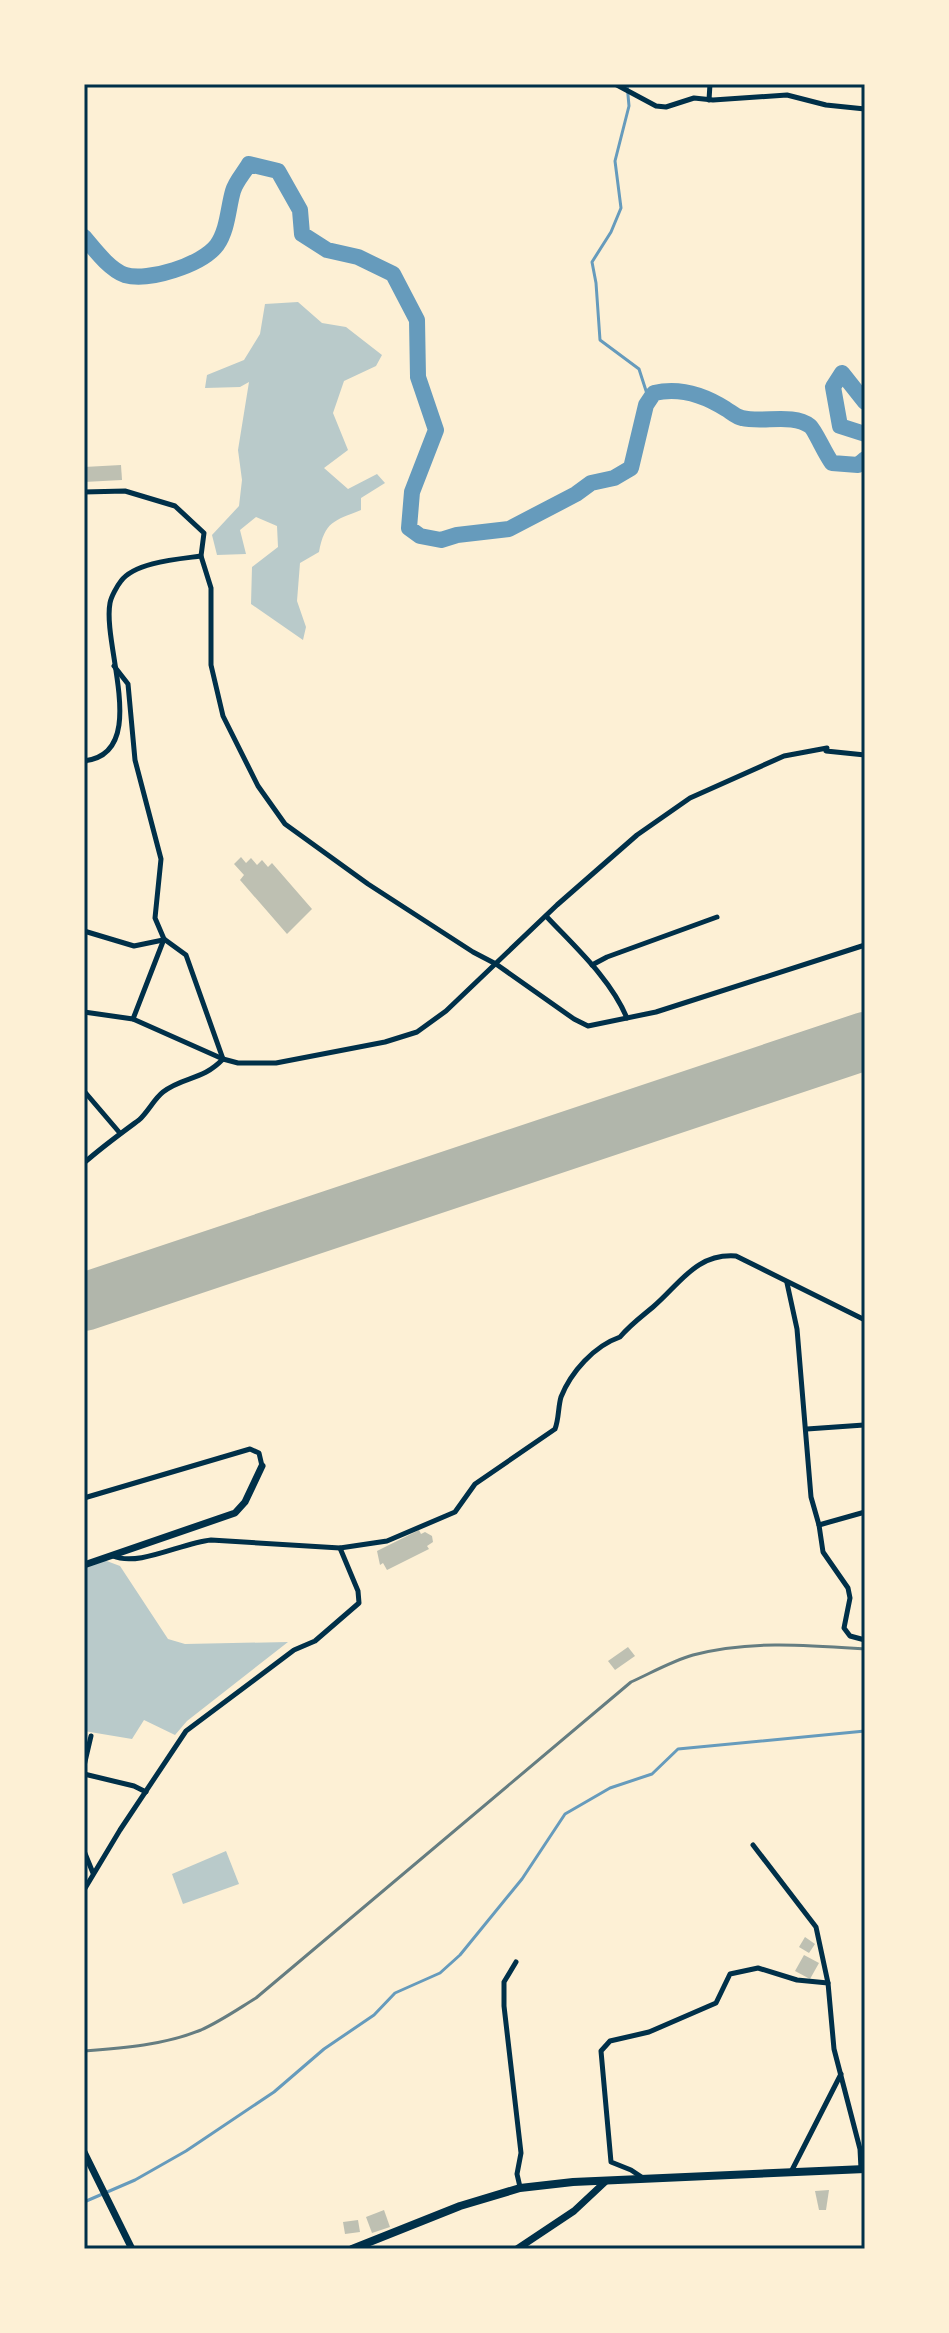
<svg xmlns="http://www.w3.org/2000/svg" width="949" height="2333" font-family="Figtree,sans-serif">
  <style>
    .green { fill: #b9caca }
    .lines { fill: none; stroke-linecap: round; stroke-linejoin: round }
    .stream { stroke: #669bbc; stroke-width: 3 }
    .river { stroke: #669bbc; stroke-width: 16 }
    .runway { stroke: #b1b6ab; stroke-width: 58 }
    .building { fill: #bec0b2 }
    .minor { stroke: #003049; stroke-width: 5 }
    .tertiary { stroke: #003049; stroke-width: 7 }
    .primary { stroke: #003049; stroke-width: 8 }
    .rail { stroke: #657d81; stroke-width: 3 }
    .neatline { fill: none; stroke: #003049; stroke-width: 3 }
  </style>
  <rect width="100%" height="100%" fill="#fdf0d5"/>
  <!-- green -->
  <g class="green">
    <path d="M298,302l24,21 24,4 36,28 -6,11 -32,15 -11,32 15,37 -24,18 24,21 29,-15 8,9 -24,15v12c-27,11 -36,11 -42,42l-19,11 -3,38 9,26 -3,13 -52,-36 1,-37 26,-20 -1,-21 -21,-9 -16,13 6,24 -29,1 -5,-20 27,-29 3,-26 -4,-30 11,-68 -9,5 -35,1 2,-13 37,-15 16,-26 5,-30z"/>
    <polygon points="104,1560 120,1566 168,1639 185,1644 288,1642 187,1721 175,1735 144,1720 132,1739 84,1731 84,1568"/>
    <polygon points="226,1851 239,1884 183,1904 172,1874"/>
  </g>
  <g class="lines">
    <!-- stream -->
    <g class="stream">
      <polyline points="627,84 629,106 615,161 621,208 611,232 592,262 596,283 600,340 639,369 649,400"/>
      <polyline points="84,2202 135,2180 186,2151 274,2092 324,2049 374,2015 395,1993 440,1973 460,1955 522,1879 565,1814 610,1788 652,1774 678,1749 865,1731"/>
    </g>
    <!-- river -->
    <g class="river">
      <path d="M84,237c11,13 25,32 41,38 23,7 77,-10 92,-30 11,-16 11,-37 16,-54 3,-10 11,-18 16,-27l29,7 22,39 2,24 25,16 31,7 35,17 24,46 1,57 18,53 -24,62 -3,36 11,8 21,4 16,-5 52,-6 67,-35 15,-11 23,-5 17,-10 15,-63 8,-12c25,-6 50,2 72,16 5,3 10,8 16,9 21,5 51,-5 68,8 5,4 15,28 22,37l26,2 7,-6"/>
      <polyline points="865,402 842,373 833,387 840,426 865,434"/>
    </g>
    <!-- runway -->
    <polyline class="runway" points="84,1302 865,1041"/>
  </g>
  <!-- building -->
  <g class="building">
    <polygon points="121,465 122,480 84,482 84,467"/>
    <polygon points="241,857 246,863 251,858 257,865 262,860 268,867 272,863 312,909 287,934 240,880 244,875 234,864"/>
    <polygon points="419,1530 421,1534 425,1532 432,1536 433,1542 427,1546 429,1549 387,1570 383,1563 380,1565 377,1551"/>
    <polygon points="628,1647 635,1656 615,1670 608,1661"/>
    <polygon points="805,1937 815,1944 809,1953 799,1947"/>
    <polygon points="804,1955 819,1963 810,1979 795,1971"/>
    <polygon points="829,2190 826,2210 819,2210 815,2191"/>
    <polygon points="384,2210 390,2227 372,2233 366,2217"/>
    <polygon points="358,2220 360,2232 345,2234 343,2222"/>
  </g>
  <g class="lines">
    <!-- minor -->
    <g class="minor">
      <polyline points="615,84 656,106 666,107 694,98 713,100 787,95 826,105 865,109"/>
      <polyline points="709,100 710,84"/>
      <polyline points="84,492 125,491 175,506 204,533 201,556 211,588 211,665 223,716 258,786 285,824 368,884 473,952 496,964 574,1019 588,1026 656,1012 865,945"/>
      <polyline points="114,666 128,684 135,760 161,859 155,918 164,939 186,955 223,1059"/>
      <path d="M84,761c67,-7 18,-115 26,-158 1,-6 7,-17 11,-22 14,-19 58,-22 80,-25"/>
      <path d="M546,916c29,31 64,62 81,102"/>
      <polyline points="84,931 134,946 163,940"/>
      <polyline points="592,965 607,957 717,917"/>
      <polyline points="84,1012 133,1019 223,1059 238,1063 276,1063 385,1042 417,1032 446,1011 557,905 637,835 690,798 784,756 827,748 826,751 865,755"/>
      <polyline points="133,1019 164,939"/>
      <polyline points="84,1091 119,1132"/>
      <path d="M84,1163c18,-16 36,-29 55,-43 9,-8 15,-21 24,-28 21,-16 39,-11 60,-33"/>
      <polyline points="787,1283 797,1329 811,1497 819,1525 823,1552 848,1588 850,1598 844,1628 850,1636 865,1640"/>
      <polyline points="807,1429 864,1425"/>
      <polyline points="84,1498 250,1449 259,1453 262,1466"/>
      <polyline points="819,1525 865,1512"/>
      <path d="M113,1556c26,11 68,-13 98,-16l129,8 47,-7 68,-29 20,-28 80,-55c4,-10 3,-22 6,-32 10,-25 33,-51 59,-60 10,-12 21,-20 33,-30 27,-23 43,-54 83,-51l129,64"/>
      <polyline points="84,1766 91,1736"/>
      <polyline points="84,1774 134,1786 146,1792"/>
      <polyline points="753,1845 816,1927 828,1983 834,2049 860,2149 861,2169"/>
      <polyline points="84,1851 93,1873"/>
      <polyline points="84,1890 120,1830 186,1731 294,1650 315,1641 359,1603 358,1591 340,1548"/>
      <polyline points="516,1962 504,1982 504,2006 521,2153 517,2174 520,2187"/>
      <polyline points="791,2172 841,2074"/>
      <polyline points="643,2178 631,2170 611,2162 601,2051 610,2041 649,2032 716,2003 730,1974 758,1968 797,1980 828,1983"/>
    </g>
    <!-- tertiary -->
    <g class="tertiary">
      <polyline points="84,1565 235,1513 245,1502 262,1466"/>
      <polyline points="84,2152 132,2249"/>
      <polyline points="517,2249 574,2211 605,2182"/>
    </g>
    <!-- primary -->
    <polyline class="primary" points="352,2249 460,2206 520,2188 573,2182 865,2169"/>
    <!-- rail -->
    <path class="rail" d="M84,2051c40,-3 80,-6 117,-21 20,-9 37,-21 55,-32l375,-316c20,-9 41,-21 62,-27 56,-15 115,-10 172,-6"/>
  </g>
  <!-- border -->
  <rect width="949" height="2333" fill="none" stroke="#fdf0d5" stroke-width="172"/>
  <rect x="86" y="86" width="777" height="2161" class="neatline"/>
</svg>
